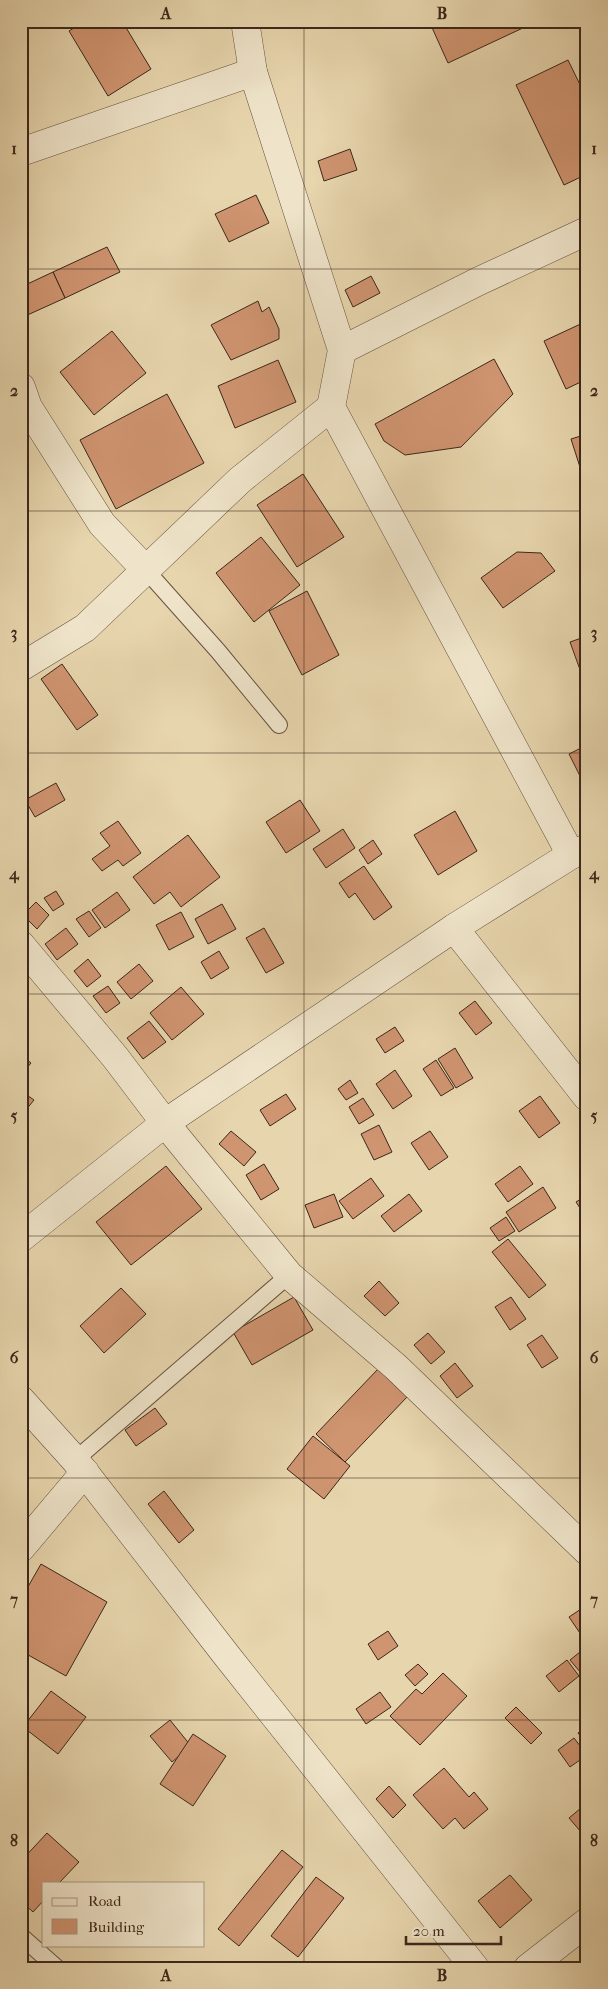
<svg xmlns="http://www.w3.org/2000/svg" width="608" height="1989" font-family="'IM FELL French Canon',serif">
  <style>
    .building { fill: #cf9470; stroke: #3c271b }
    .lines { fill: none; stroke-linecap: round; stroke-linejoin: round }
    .lane-casing { stroke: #675240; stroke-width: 18 }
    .street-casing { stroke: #675240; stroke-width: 29 }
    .lane { stroke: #efe4ca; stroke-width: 16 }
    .street { stroke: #efe4ca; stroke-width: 28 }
    .grid { fill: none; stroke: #3c271b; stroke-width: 1; stroke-opacity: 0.55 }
    .neatline { fill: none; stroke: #3c271b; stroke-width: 2 }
    .grid-label { font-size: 16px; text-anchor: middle; font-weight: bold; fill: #3c271b }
  </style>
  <rect width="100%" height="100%" fill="#e7d5ad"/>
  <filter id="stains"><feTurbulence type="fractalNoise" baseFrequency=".004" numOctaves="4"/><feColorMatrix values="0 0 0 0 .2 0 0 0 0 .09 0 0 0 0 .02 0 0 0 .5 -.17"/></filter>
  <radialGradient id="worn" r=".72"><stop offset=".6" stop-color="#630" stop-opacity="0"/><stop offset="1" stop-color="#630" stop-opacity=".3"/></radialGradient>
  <!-- building -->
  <g class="building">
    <polygon points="85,21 122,21 151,69 108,96 69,31"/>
    <polygon points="429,21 522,21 525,27 448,63"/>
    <polygon points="568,60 587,99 587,174 564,185 516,85"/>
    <polygon points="350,149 357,170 324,181 318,161"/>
    <polygon points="256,195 269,223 229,242 215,214"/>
    <polygon points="107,247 120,272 65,298 53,272"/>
    <polygon points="53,272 65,298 23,317 21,312 21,287"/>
    <polygon points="371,276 380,293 353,307 345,290"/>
    <polygon points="258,301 262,312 269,307 279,329 279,339 231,360 211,325"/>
    <polygon points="587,321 587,379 566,389 544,341"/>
    <polygon points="112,331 146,373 94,415 60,372"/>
    <polygon points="494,359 513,394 461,447 405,455 384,441 375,424"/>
    <polygon points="278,360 296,402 235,428 218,386"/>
    <polygon points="167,394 204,463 116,509 80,440"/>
    <polygon points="587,434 587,485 586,486 571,439"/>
    <polygon points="303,474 344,537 297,567 257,505"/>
    <polygon points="261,537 300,585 254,622 216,573"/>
    <polygon points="517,552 541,553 555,571 503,608 481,578"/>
    <polygon points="307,591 339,655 302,675 269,611"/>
    <polygon points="587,636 587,689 570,642"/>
    <polygon points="62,664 98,715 77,730 41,679"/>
    <polygon points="587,745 587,785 584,784 569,754"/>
    <polygon points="56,783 65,800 35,817 25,800"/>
    <polygon points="300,800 320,831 286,853 266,822"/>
    <polygon points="455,811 477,851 438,875 414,835"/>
    <polygon points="118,821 141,853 123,866 118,860 102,871 92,859 110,846 100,833"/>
    <polygon points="343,829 355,848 326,868 313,849"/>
    <polygon points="188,835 220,877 181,907 170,892 154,904 133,877"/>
    <polygon points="373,840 382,854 368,864 359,850"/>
    <polygon points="364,866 392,907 374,920 355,893 349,898 339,883"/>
    <polygon points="56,891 64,904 53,911 44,898"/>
    <polygon points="117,892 130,910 105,928 92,910"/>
    <polygon points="36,902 49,915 37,929 23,915"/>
    <polygon points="222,904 236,929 208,944 195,919"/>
    <polygon points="89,911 101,928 89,937 76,919"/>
    <polygon points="181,912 194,937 169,950 156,925"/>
    <polygon points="66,928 78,944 57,960 45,944"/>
    <polygon points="264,928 284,963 266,973 246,938"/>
    <polygon points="219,951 229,968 211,979 201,962"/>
    <polygon points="88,959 101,976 87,987 74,971"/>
    <polygon points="139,964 153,981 131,999 117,982"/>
    <polygon points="108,986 120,1003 106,1013 93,996"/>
    <polygon points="181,987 204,1014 172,1040 150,1013"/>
    <polygon points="475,1001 492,1023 476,1035 459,1013"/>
    <polygon points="149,1021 166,1042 143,1059 127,1038"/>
    <polygon points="395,1027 404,1041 385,1053 376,1039"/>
    <polygon points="455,1048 473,1078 456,1088 438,1059"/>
    <polygon points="21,1055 31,1063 21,1075"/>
    <polygon points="436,1060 454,1088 441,1096 423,1069"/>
    <polygon points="395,1070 412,1096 393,1109 376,1084"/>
    <polygon points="350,1080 358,1093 346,1100 338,1089"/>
    <polygon points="21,1091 34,1100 21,1116"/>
    <polygon points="286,1094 296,1109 270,1126 260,1110"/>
    <polygon points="540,1096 560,1123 539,1138 519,1111"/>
    <polygon points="363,1098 374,1115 359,1124 349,1107"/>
    <polygon points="379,1125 392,1152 374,1160 361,1134"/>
    <polygon points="231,1131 256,1152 244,1166 219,1144"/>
    <polygon points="430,1131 448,1157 429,1170 411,1143"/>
    <polygon points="264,1164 279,1189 261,1200 246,1175"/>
    <polygon points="166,1166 202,1209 131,1265 96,1222"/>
    <polygon points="520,1166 533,1184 508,1202 495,1184"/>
    <polygon points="371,1178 384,1196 353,1219 339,1201"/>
    <polygon points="543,1187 556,1208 519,1232 506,1212"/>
    <polygon points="334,1194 343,1217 314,1228 305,1205"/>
    <polygon points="409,1194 422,1211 394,1232 381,1216"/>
    <polygon points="587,1195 587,1217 586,1217 576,1202"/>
    <polygon points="506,1217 515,1231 499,1241 490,1228"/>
    <polygon points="508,1239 546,1285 529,1298 492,1252"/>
    <polygon points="379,1281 399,1303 385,1316 364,1296"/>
    <polygon points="121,1288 146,1314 104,1353 80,1326"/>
    <polygon points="294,1297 313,1330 252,1365 233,1332"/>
    <polygon points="511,1297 526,1319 510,1330 495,1307"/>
    <polygon points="428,1333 445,1352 431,1364 414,1345"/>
    <polygon points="542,1335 558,1358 542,1368 527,1345"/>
    <polygon points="455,1363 473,1386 457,1398 440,1376"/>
    <polygon points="378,1369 407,1397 345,1462 316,1434"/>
    <polygon points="155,1408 167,1424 136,1446 125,1430"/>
    <polygon points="313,1436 350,1466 324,1499 287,1469"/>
    <polygon points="164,1491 194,1530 179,1543 148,1504"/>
    <polygon points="41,1564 107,1602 66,1676 21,1651 21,1599"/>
    <polygon points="587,1605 587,1637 584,1639 569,1617"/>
    <polygon points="388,1631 398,1646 378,1660 368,1644"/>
    <polygon points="585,1648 587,1651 587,1669 581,1673 570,1660"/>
    <polygon points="567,1660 579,1676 559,1692 546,1676"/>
    <polygon points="418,1664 428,1674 415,1686 405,1675"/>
    <polygon points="443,1673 467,1696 420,1745 390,1716 416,1689 422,1694"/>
    <polygon points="51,1691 86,1717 58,1754 23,1727"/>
    <polygon points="380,1692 391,1707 366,1724 356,1709"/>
    <polygon points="516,1707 542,1733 531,1744 505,1718"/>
    <polygon points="170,1720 191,1746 172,1762 150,1736"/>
    <polygon points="587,1725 587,1744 578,1733"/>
    <polygon points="193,1734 226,1756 193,1806 160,1784"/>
    <polygon points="574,1738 587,1755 570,1767 558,1750"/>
    <polygon points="444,1768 469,1797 474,1792 488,1809 464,1829 455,1818 443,1829 413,1795"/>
    <polygon points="389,1786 406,1805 393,1818 376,1799"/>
    <polygon points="587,1803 587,1839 569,1818"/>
    <polygon points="47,1833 79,1862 59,1883 44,1883 44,1900 33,1912 21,1901 21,1861"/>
    <polygon points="282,1850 303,1867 239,1946 218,1929"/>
    <polygon points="510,1875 532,1900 500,1928 478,1901"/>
    <polygon points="316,1877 344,1898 298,1957 271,1936"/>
  </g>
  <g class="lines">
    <!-- lane casing -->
    <g class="lane-casing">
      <g id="lane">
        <polyline points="145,569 218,651 279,725"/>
        <polyline points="75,1460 289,1275"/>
        <polyline points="21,1936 57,1968"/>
      </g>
    </g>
    <!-- street casing -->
    <g class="street-casing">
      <g id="street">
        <polyline points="245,21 253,72 342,350 331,407 571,855"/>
        <polyline points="21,152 253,72"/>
        <polyline points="342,350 479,281 587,231"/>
        <polyline points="21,387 28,407 102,524 145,569"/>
        <polyline points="21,667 85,628 240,480 331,407"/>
        <polyline points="454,928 587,1097"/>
        <polyline points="21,945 115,1057 165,1123 289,1275 396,1367 587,1551"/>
        <polyline points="21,1238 165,1123 454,928 571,855 587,848"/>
        <polyline points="21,1400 75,1460 227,1656 475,1968"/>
        <polyline points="21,1548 85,1472"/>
        <polyline points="528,1968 587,1922"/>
      </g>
    </g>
    <!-- lane -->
    <use href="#lane" class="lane"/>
    <!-- street -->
    <use href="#street" class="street"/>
  </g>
  <!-- grid -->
  <path class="grid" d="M304,21v1947M21,269h566M21,511h566M21,753h566M21,994h566M21,1236h566M21,1478h566M21,1720h566"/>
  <!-- margin -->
  <rect width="608" height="1989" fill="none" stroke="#e7d5ad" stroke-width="55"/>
  <!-- legend -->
  <rect x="42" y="1882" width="162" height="65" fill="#efe4ca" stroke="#a79884"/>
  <rect x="52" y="1898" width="25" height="8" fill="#efe4ca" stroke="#a79884"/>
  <text x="88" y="1906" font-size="15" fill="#3c271b">Road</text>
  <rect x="52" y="1919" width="25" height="15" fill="#cf9470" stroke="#a79884"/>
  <text x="88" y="1932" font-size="15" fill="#3c271b">Building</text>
  <!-- scale -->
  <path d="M406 1936v8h95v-8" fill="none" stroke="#3c271b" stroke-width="2.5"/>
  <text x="413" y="1936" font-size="15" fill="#3c271b" stroke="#efe4ca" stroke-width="4" paint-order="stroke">20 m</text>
  <rect x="28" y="28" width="552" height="1934" class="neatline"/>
  <g class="grid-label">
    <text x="166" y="19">A</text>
    <text x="442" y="19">B</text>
    <text x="14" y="154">1</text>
    <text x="594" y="154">1</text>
    <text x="14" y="396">2</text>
    <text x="594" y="396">2</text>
    <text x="14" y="638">3</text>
    <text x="594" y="638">3</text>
    <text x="14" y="879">4</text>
    <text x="594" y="879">4</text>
    <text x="14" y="1121">5</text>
    <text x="594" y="1121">5</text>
    <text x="14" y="1363">6</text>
    <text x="594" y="1363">6</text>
    <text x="14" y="1605">7</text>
    <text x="594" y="1605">7</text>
    <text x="14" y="1846">8</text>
    <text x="594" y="1846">8</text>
    <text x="166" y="1981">A</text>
    <text x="442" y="1981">B</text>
  </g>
  <rect width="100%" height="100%" filter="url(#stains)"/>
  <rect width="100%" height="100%" fill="url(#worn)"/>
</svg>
